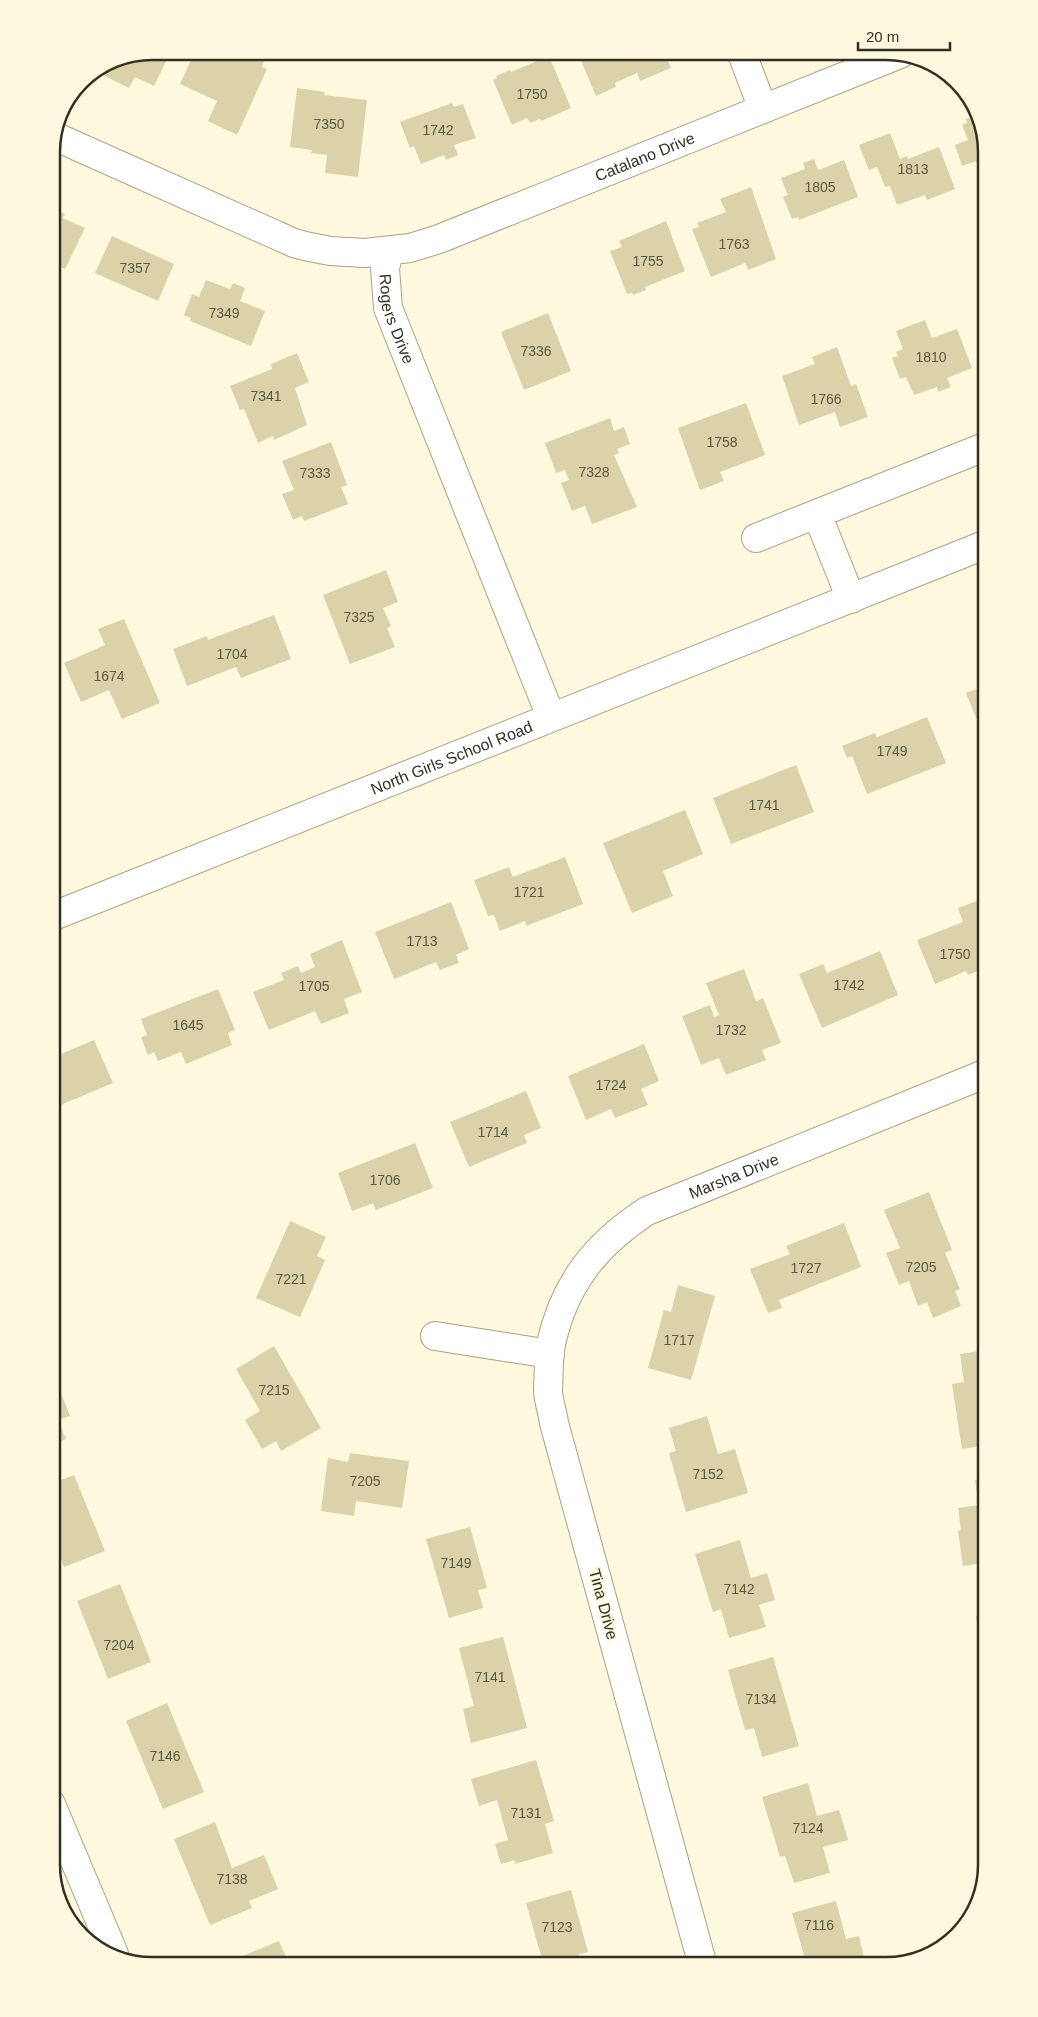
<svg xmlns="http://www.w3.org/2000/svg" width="1038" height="2017" font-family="Helvetica,sans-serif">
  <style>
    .building { fill: #dcd2a9 }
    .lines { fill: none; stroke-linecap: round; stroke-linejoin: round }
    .minor-casing { stroke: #a8a183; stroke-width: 30 }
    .secondary-casing { stroke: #a8a183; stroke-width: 30 }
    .minor { stroke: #fff; stroke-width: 28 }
    .secondary { stroke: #fff; stroke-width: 28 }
    .labels { text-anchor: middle; stroke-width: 4.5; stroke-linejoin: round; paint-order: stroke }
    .number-label { font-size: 14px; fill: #5c5844 }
    .street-label { font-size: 16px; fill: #322f23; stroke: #fef8de }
    .rim { fill: none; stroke: #322f23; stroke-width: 2.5 }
  </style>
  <rect width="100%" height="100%" fill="#fef8de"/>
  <!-- building -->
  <g class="building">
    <polygon points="152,51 171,51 154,86 135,77 129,88 95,71 114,59"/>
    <polygon points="195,51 228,51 244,59 247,51 268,52 262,67 267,69 237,135 208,121 217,101 180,84"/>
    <polygon points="577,51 664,51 671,68 640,81 637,73 615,83 616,87 596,96"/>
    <polygon points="549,56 571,108 541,121 540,119 530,123 527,118 512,125 493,80 497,78 496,76 510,70 511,72"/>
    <polygon points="297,88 325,92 324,95 367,100 358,177 325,173 327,155 311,153 312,150 290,147"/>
    <polygon points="452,103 454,107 463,104 476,138 454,145 458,155 446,160 444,155 421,164 414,146 410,148 400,122"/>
    <polygon points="979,114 987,152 987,168 979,171 976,161 962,166 955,145 968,140 962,125 967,123 966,119"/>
    <polygon points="890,133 900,159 907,156 908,159 939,147 955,189 927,200 925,195 897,205 890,186 885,187 877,167 869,170 859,145"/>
    <polygon points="814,159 818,170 844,160 858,197 799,220 798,217 792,219 783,197 788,195 781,178 805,169 803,163"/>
    <polygon points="751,187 776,259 748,270 745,263 711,277 692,229 699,227 697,223 726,212 720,199"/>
    <polygon points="51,208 65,214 63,218 85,228 65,269 51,263"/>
    <polygon points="666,221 685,271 645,287 646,290 633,295 632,293 627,294 610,251 622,247 619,241"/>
    <polygon points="112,236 174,264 158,301 95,273"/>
    <polygon points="206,280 230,289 233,283 245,288 240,301 265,311 251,346 190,321 191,318 184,315 192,294 199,297"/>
    <polygon points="548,313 571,371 524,390 501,332"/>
    <polygon points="925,320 932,338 957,329 972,368 947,378 951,387 938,392 937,387 914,395 906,377 900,379 892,358 898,356 896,352 903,349 896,331"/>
    <polygon points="837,347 851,386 856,384 868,417 840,427 835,412 799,425 782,376 815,364 812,357"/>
    <polygon points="297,353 309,382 295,388 307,425 274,440 273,436 258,443 244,409 240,410 230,386 272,369 271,364"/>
    <polygon points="746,403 765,455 720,472 724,481 700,490 678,428"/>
    <polygon points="610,418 614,431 624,427 630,444 617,449 619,453 614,455 637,507 592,524 585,506 572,511 561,483 569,480 565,470 556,473 545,443"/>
    <polygon points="331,442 347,485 341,487 348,504 304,521 302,516 293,520 282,494 294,490 282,461"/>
    <polygon points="386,570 398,602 383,608 391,626 387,628 395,647 350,664 323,595"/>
    <polygon points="274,615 291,659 241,678 236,667 187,686 173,649 207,636 208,640"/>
    <polygon points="124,619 160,703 122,719 109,690 81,702 64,663 105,645 98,629"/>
    <polygon points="987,685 987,745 966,693"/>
    <polygon points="927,717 946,763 867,794 852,756 847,758 842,746 875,733 877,737"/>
    <polygon points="796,765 814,812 731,844 713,798"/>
    <polygon points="685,810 703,854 663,871 673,896 632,913 603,843"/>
    <polygon points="565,857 583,904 526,926 525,921 500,931 494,915 488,916 474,880 509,867 513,877"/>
    <polygon points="987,900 987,967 968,975 966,971 935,984 917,940 963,922 958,908 977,901 978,904"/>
    <polygon points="451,902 469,949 456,955 459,963 440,970 436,962 394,979 375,932"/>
    <polygon points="342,940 362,992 344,999 349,1013 321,1024 315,1011 269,1030 253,992 284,980 281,973 298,966 301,973 315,967 310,954"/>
    <polygon points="880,951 898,995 822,1028 799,974 823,964 827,973"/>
    <polygon points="744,969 756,1001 763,998 781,1043 762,1050 766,1060 726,1075 719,1058 701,1065 682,1016 710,1005 714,1017 719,1015 706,983"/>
    <polygon points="218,989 235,1030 228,1033 232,1045 186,1064 181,1052 158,1061 154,1052 148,1055 141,1037 147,1035 141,1019"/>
    <polygon points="94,1040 113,1083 51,1109 51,1060 62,1055 61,1054"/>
    <polygon points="644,1044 659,1081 641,1089 648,1105 615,1118 611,1109 586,1120 568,1076"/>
    <polygon points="526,1091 541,1128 524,1135 527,1143 469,1167 450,1122"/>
    <polygon points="415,1143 433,1188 376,1210 373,1203 352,1211 338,1173"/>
    <polygon points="929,1192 952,1250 945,1253 960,1289 955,1291 961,1306 933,1318 927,1302 918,1306 909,1281 899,1285 886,1253 900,1248 884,1210"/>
    <polygon points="290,1221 326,1237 317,1256 325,1260 300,1317 256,1298"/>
    <polygon points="844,1223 861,1267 779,1300 782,1308 768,1313 750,1269 790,1254 786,1246"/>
    <polygon points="678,1285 715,1296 691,1380 648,1368 664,1310 671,1312"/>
    <polygon points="51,1291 56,1301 51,1303"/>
    <polygon points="274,1346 321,1428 281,1451 276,1441 262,1449 245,1420 260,1411 236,1369"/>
    <polygon points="987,1350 987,1445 962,1449 952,1384 964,1382 960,1354"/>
    <polygon points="59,1388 70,1416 58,1420 66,1439 51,1445 51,1392"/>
    <polygon points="707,1416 718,1454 735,1449 748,1493 686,1512 669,1453 676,1451 669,1428"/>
    <polygon points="350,1453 409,1461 402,1508 356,1501 354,1516 321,1511 328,1458 348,1462"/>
    <polygon points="74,1475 105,1551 64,1567 55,1544 51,1545 51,1484"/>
    <polygon points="987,1478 987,1562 963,1566 958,1531 961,1530 958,1508 979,1505 975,1480"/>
    <polygon points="470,1527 487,1588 478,1590 483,1608 449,1618 426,1539"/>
    <polygon points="740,1540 751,1578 767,1573 775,1600 759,1605 766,1627 729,1638 721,1609 713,1612 695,1554"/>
    <polygon points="120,1584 151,1662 108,1679 77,1601"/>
    <polygon points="987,1615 987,1652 980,1653 976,1616"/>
    <polygon points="503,1637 527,1728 471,1743 463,1709 474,1706 459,1648"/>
    <polygon points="773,1657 799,1746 762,1757 754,1728 745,1730 728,1670"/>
    <polygon points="167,1703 204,1792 163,1809 126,1721"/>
    <polygon points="536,1760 554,1821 545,1824 553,1853 515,1864 515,1860 501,1864 495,1844 508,1840 497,1800 479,1806 471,1779"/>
    <polygon points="808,1783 817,1816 839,1810 848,1840 823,1847 830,1873 794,1883 785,1856 780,1857 762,1797"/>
    <polygon points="215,1822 232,1868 264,1855 278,1889 249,1901 252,1908 210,1925 174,1839"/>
    <polygon points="571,1890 588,1952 579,1954 582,1966 544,1966 526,1903"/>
    <polygon points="836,1901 846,1939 859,1936 866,1966 807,1966 792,1913"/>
    <polygon points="279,1941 290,1966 241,1966 238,1958"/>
  </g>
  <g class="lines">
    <!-- minor casing -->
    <g class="minor-casing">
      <g id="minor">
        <polyline points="741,51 763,109"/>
        <path id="s1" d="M54,136l240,107 11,3 25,5 35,2 45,-5 29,-9 461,-185"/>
        <path id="s2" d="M389,252l-4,16 3,40 163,409"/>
        <polyline points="817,514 851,599"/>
        <polyline points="756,538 987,446"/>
        <polyline points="435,1336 550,1354"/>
        <polyline points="51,1804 114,1954"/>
        <path id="s3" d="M703,1966l-149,-543c-1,-10 -6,-23 -6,-33 1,-15 0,-32 3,-46 13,-60 45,-100 96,-133l340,-138"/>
      </g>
    </g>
    <!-- secondary casing -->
    <g class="secondary-casing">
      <g id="secondary">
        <path id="s4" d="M51,917l936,-373"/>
      </g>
    </g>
    <!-- minor -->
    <use href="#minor" class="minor"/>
    <!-- secondary -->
    <use href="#secondary" class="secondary"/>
  </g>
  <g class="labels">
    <!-- number labels -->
    <g class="number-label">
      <text x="532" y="99">1750</text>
      <text x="329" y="129">7350</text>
      <text x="438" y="135">1742</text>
      <text x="913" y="174">1813</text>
      <text x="820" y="192">1805</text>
      <text x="734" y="249">1763</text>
      <text x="648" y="266">1755</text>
      <text x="135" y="273">7357</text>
      <text x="224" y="318">7349</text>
      <text x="536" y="356">7336</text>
      <text x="931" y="362">1810</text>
      <text x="266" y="401">7341</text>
      <text x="826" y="404">1766</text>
      <text x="722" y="447">1758</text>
      <text x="594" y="477">7328</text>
      <text x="315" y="478">7333</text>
      <text x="359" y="622">7325</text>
      <text x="232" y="659">1704</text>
      <text x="109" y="681">1674</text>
      <text x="892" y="756">1749</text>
      <text x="764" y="810">1741</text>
      <text x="529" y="897">1721</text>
      <text x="422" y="946">1713</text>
      <text x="955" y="959">1750</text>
      <text x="849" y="990">1742</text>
      <text x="314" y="991">1705</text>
      <text x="188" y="1030">1645</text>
      <text x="731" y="1035">1732</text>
      <text x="611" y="1090">1724</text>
      <text x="493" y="1137">1714</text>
      <text x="385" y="1185">1706</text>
      <text x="921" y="1272">7205</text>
      <text x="806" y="1273">1727</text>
      <text x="291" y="1284">7221</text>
      <text x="679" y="1345">1717</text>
      <text x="274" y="1395">7215</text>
      <text x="708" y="1479">7152</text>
      <text x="365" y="1486">7205</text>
      <text x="456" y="1568">7149</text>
      <text x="739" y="1594">7142</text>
      <text x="119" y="1650">7204</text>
      <text x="490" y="1682">7141</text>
      <text x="761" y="1704">7134</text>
      <text x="165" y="1761">7146</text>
      <text x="526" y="1818">7131</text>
      <text x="808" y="1833">7124</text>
      <text x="232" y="1884">7138</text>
      <text x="819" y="1930">7116</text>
      <text x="557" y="1932">7123</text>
    </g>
    <!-- street labels -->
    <g class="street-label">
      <text dy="6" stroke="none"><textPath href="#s1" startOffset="632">Catalano Drive</textPath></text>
      <text dy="6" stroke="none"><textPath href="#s2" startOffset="69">Rogers Drive</textPath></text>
      <text dy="6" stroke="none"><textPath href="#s4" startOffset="431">North Girls School Road</textPath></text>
      <text dy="6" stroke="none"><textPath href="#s3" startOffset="905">Marsha Drive</textPath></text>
      <text transform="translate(604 1604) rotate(75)" y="6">Tina Drive</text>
    </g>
  </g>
  <!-- crop -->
  <path d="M0 0H1038V2017H0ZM152 60H886A92 92 0 0 1 978 152V1865A92 92 0 0 1 886 1957H152A92 92 0 0 1 60 1865V152A92 92 0 0 1 152 60Z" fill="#fef8de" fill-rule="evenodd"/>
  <path class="rim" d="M152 60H886A92 92 0 0 1 978 152V1865A92 92 0 0 1 886 1957H152A92 92 0 0 1 60 1865V152A92 92 0 0 1 152 60Z"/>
  <!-- scale -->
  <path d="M858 42v8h92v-8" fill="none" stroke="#322f23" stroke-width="2.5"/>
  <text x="866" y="42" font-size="15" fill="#322f23" stroke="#fef8de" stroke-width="4" paint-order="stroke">20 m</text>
</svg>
